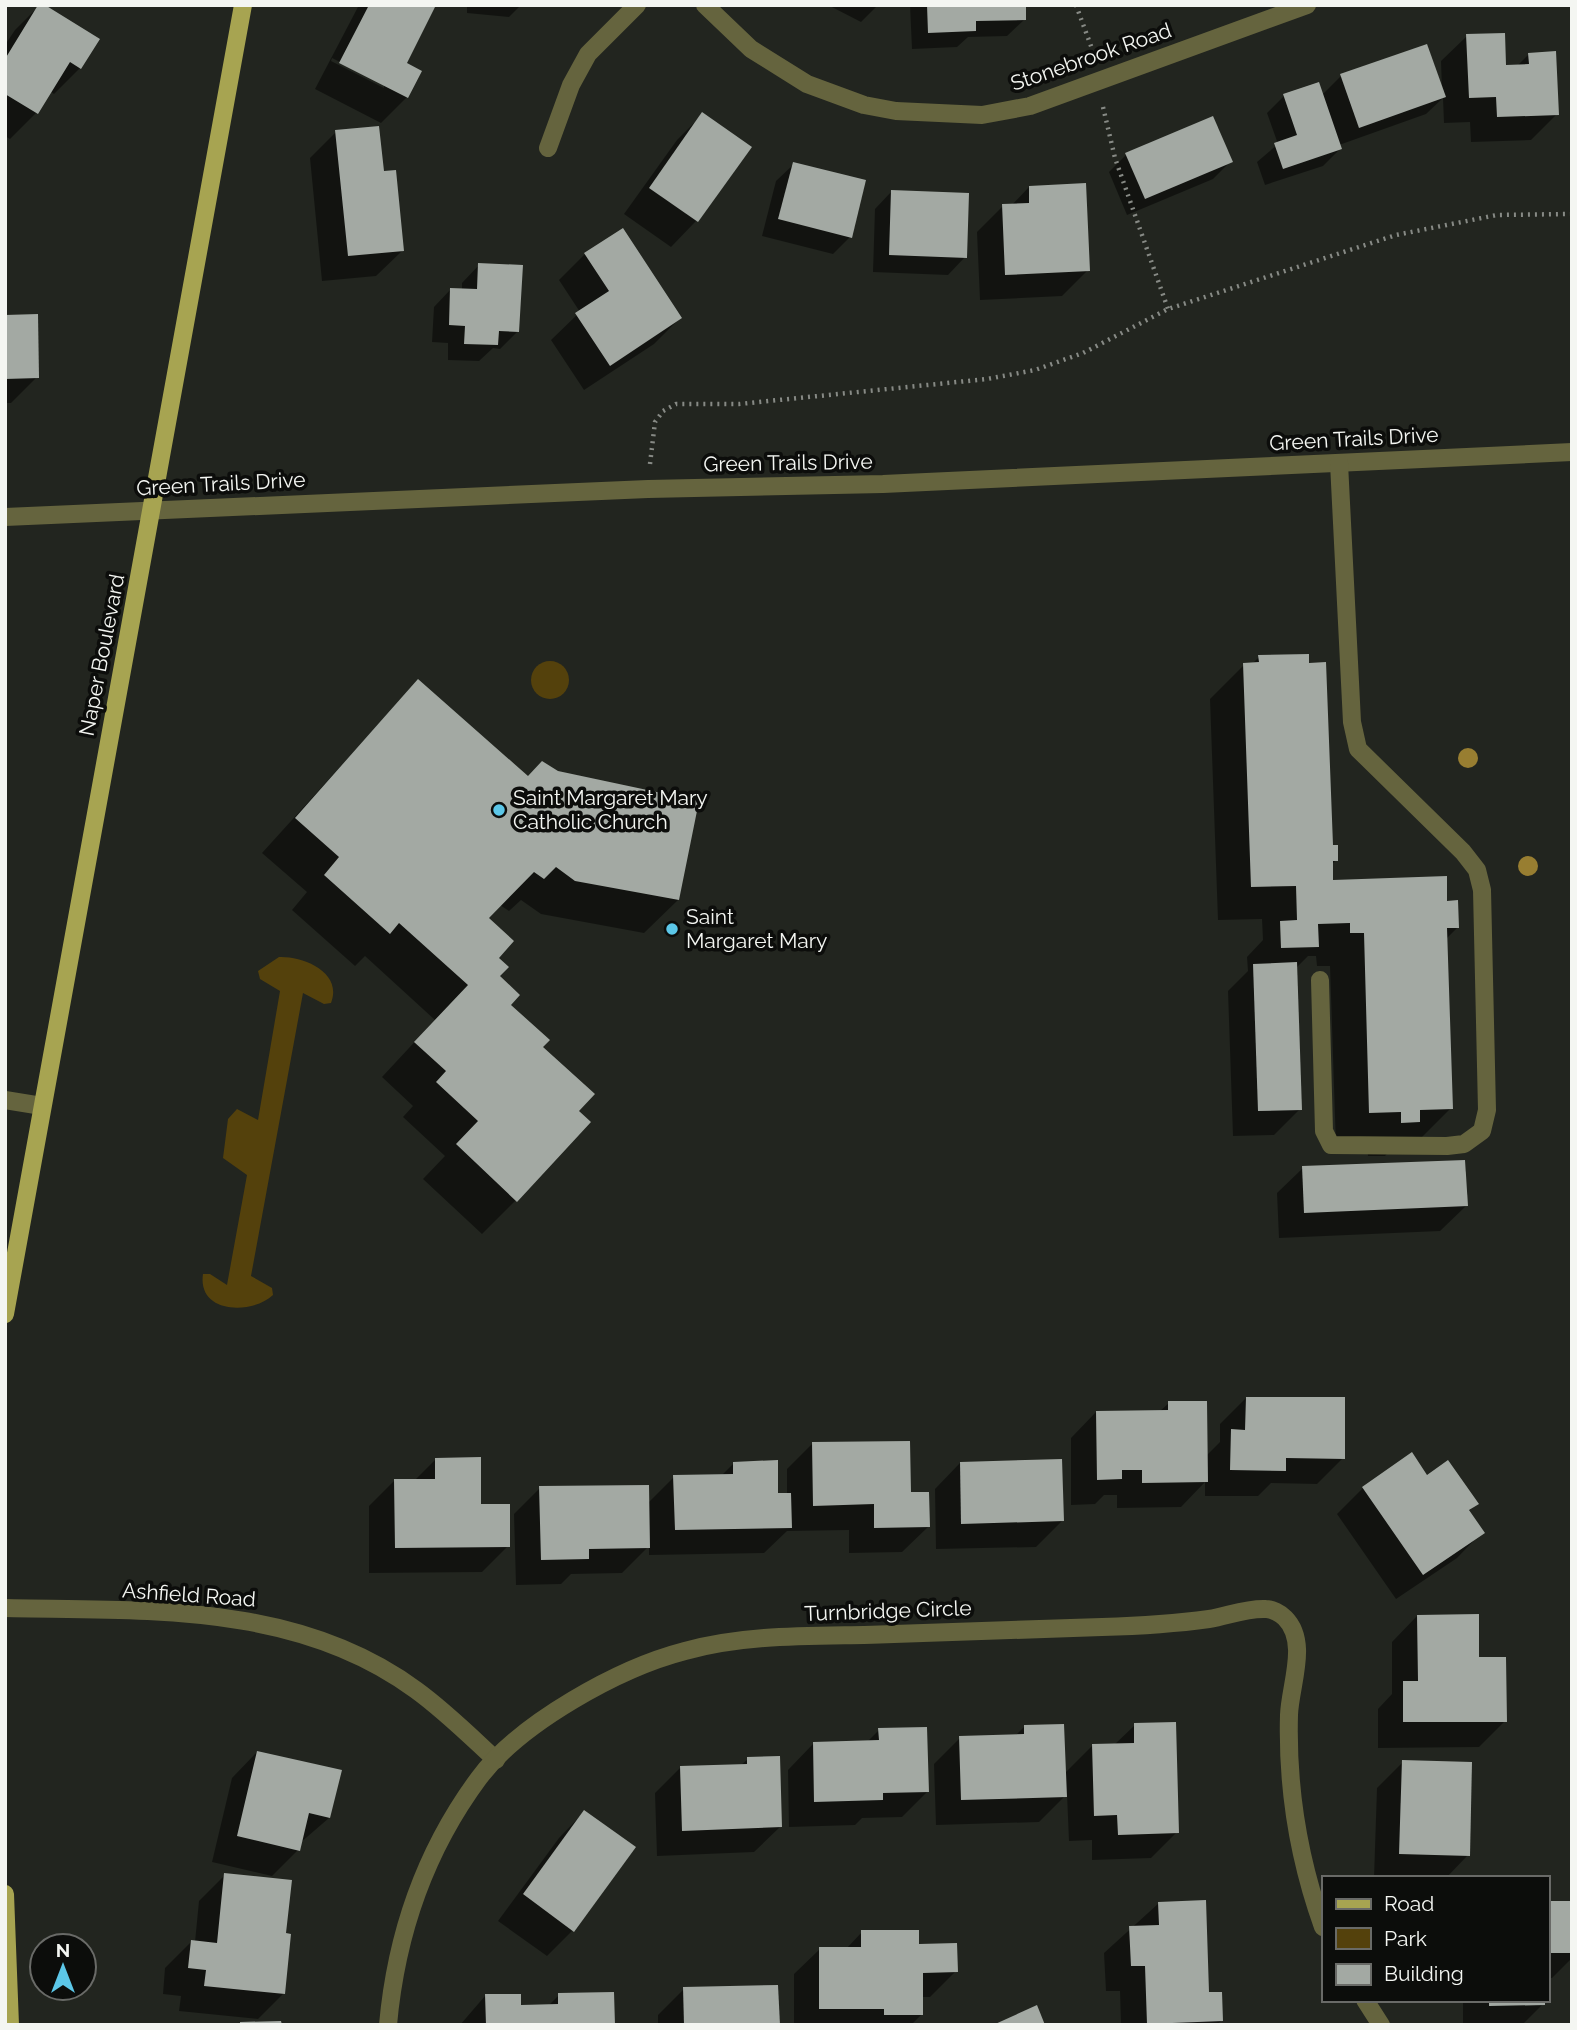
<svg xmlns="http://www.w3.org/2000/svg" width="1577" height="2030" font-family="Raleway,sans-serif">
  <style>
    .green { fill: #54410c }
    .shadow { fill: #0007; fill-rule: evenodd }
    .building { fill: #a3a9a3 }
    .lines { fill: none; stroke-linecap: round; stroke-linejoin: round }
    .path { stroke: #878a85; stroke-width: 4.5; stroke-dasharray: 2 5; stroke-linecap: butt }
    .minor { stroke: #65643e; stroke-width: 18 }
    .major { stroke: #a7a451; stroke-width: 18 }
    .tree { fill: #987e31 }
    .poi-dot { fill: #5cc7e8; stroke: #0c0d0b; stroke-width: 2.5 }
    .labels { text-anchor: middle; stroke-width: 7; stroke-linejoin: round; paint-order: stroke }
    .street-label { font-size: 21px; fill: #f4f6f2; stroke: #0c0d0b }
    .poi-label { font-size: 21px; fill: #f4f6f2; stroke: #0c0d0b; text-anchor: start }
  </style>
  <rect width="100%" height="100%" fill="#22251f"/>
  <!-- green -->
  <g class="green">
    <circle cx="550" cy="680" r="19"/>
    <path d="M279,957c24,-1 64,15 52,46l-7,1 -21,-11 -52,283 21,12 1,7c-21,20 -76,19 -70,-21h7l17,11 20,-110 -24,-17 5,-39 9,-10 21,11 22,-129 -20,-12 -2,-8z"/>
  </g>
  <!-- shadow -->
  <g class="shadow">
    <polygon points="40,5 80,68 54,94 50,91 36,113 10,139 5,136 5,45 15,30"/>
    <path d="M359,5h75l-30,59 3,33 -26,26 -66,-34zM332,58l52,26v4l-53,-27z"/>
    <polygon points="467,5 521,5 509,17 467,13"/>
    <polygon points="828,5 878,5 861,22"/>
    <polygon points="910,5 1024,5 1025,19 1007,36 968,37 957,47 912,49"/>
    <polygon points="1467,36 1505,67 1517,66 1529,54 1557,114 1531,140 1471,142 1470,122 1444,123 1443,98 1426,114 1339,145 1340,149 1323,166 1265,185 1257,162 1278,144 1267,113 1284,96 1322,95 1341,76 1442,90 1441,61"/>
    <polygon points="702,115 749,147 696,221 671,247 624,214 677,140"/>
    <polygon points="336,132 382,173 402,251 376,276 322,281 310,158"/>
    <polygon points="1126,155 1230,162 1213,179 1127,215 1109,172"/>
    <polygon points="794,164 850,237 833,254 762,236 776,181"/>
    <polygon points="1029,187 1088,270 1062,296 980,300 977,232 1003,206 1011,206"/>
    <polygon points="892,191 965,257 948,275 873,272 875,209"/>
    <polygon points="622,230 680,318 654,344 584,390 551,340 580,312 559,280 585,254"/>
    <polygon points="479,265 518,331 500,349 493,348 479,361 448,360 448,343 432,342 434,307 451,289 462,290 462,283"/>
    <polygon points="5,317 37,377 11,403 5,403"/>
    <polygon points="1259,657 1336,860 1331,865 1332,882 1446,903 1458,927 1445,940 1451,1108 1417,1142 1397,1143 1385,1156 1368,1156 1367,1145 1336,1146 1330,966 1317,966 1316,956 1308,956 1295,969 1300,1109 1274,1135 1233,1136 1228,991 1248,971 1247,957 1263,940 1262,919 1218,920 1210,699 1244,665 1252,664"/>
    <polygon points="418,681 528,778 678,900 644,933 541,914 521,900 509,911 500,905 486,918 497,958 497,976 508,1005 541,1047 576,1111 516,1200 482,1234 423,1179 445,1156 403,1117 413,1106 382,1077 435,1020 365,956 355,966 292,910 307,892 262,853"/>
    <polygon points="1303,1168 1466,1206 1440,1231 1279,1238 1277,1193"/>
    <polygon points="1246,1398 1343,1458 1317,1484 1271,1483 1258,1496 1205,1496 1205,1482 1181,1507 1117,1508 1117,1495 1104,1495 1095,1504 1071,1505 1071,1438 1096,1412 1160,1411 1169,1403 1206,1456 1220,1442 1220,1424"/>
    <polygon points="813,1443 909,1494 928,1527 902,1552 849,1553 849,1530 787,1531 764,1553 649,1555 649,1546 622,1573 571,1574 561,1584 516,1585 514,1514 540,1488 648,1503 674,1477 721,1476 734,1463 777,1494 787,1494 787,1469"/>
    <polygon points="436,1459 479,1506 508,1546 482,1572 369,1573 369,1506 395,1480 415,1480"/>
    <polygon points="960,1463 1062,1521 1036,1547 936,1549 935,1489"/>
    <polygon points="1427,1477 1476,1504 1468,1512 1482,1532 1457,1558 1396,1599 1337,1514 1363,1488"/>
    <polygon points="1417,1616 1478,1659 1505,1721 1479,1747 1378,1748 1378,1709 1392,1694 1392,1642"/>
    <polygon points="1135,1725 1177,1832 1151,1858 1092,1860 1092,1840 1069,1841 1067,1794 1039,1822 936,1825 934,1764 960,1738 1015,1736 1024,1727 1064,1774 1092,1746 1114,1745"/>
    <polygon points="879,1730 928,1791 902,1817 862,1818 855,1825 789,1827 788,1770 813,1744 867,1742"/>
    <polygon points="257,1752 329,1818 300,1843 298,1850 272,1876 212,1862 232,1778"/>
    <polygon points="748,1759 780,1827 754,1852 657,1856 655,1793 681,1767 740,1766"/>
    <polygon points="1403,1762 1468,1855 1446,1878 1374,1878 1377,1788"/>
    <polygon points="584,1812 573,1930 547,1956 498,1921 559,1838"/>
    <polygon points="225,1875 284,1993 258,2019 179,2011 181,1996 163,1994 165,1968 191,1942 195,1942 199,1901"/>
    <polygon points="1572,1902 1572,1958 1552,1978 1547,1978 1547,1903"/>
    <polygon points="1159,1903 1222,2020 1217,2025 1121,2025 1120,1991 1106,1991 1104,1953"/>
    <polygon points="862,1932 918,1946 956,1971 930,1997 921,1997 922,2014 911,2025 794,2025 794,1974 820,1949 846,1949"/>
    <polygon points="684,1989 778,2025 658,2025 658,2015"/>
    <polygon points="559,1995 613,2025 460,2025 485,1996 520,2007 548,2006"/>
    <polygon points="1463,2000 1543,2000 1543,2004 1522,2025 1463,2025"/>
  </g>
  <!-- building -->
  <g class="building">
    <polygon points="38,5 45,5 100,39 81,69 70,62 38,114 5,94 5,59"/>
    <polygon points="369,5 436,5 407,63 422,71 408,98 339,63"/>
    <polygon points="927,5 1026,5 1026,20 976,21 976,31 928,33"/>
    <polygon points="1505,33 1506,65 1529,64 1528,53 1556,51 1559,115 1497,117 1496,97 1469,98 1466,34"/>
    <polygon points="1427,44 1446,97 1359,128 1340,74"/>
    <polygon points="1319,82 1342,149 1283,169 1274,143 1297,135 1283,94"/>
    <polygon points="702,112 752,147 698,222 649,188"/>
    <polygon points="1213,116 1233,162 1145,199 1125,153"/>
    <polygon points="379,126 384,171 396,170 404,251 348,256 335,130"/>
    <polygon points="793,162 866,180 852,238 778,219"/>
    <polygon points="1086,183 1090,271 1005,275 1002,204 1029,203 1029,186"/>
    <polygon points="891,190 969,193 967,258 889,255"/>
    <polygon points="623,228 682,318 610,366 575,313 609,291 584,253"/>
    <polygon points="478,263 523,265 519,332 499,331 498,345 464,344 465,326 449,325 450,288 477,289"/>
    <polygon points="38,314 39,378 5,379 5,315"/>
    <polygon points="1309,654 1309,663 1326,662 1333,845 1338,845 1338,861 1333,861 1333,880 1447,876 1447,901 1458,900 1459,928 1447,928 1453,1109 1420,1110 1420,1122 1401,1123 1401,1112 1369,1113 1364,933 1350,933 1350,923 1318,924 1319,947 1281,948 1280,921 1297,920 1296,886 1251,887 1243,663 1259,662 1258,655"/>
    <polygon points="418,679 528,776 542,761 558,771 699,801 679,900 575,881 556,867 544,879 534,872 489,918 514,941 499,958 509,967 500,976 520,995 511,1005 550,1040 543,1047 595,1094 579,1111 591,1122 517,1202 456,1144 478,1121 436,1082 446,1071 414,1042 468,985 399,923 390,934 324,875 339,857 295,818"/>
    <polygon points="1297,962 1302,1110 1258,1111 1253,964"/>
    <polygon points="1465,1160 1468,1206 1304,1213 1302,1166"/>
    <polygon points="1246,1397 1345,1397 1345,1459 1286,1458 1286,1471 1230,1470 1231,1429 1245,1430"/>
    <polygon points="1168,1401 1207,1401 1208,1482 1142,1483 1142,1470 1122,1470 1122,1479 1097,1480 1096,1411 1168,1410"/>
    <polygon points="910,1441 911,1492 929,1492 930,1527 874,1528 874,1504 813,1506 812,1442"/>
    <polygon points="1412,1452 1427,1475 1448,1460 1479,1504 1469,1510 1485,1533 1423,1575 1362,1487"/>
    <polygon points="481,1457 481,1504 510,1504 510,1547 395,1548 394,1479 435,1479 435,1458"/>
    <polygon points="1062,1459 1064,1521 961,1524 960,1462"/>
    <polygon points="778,1460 778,1493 791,1493 792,1528 675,1530 673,1475 733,1474 733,1462"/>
    <polygon points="649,1485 650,1548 589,1549 589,1559 541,1560 539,1486"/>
    <polygon points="1479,1614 1479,1657 1506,1657 1507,1722 1403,1722 1403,1681 1418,1681 1417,1615"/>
    <polygon points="1176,1722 1179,1833 1118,1835 1117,1815 1094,1816 1092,1744 1134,1743 1134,1723"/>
    <polygon points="1064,1724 1067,1797 961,1800 959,1736 1024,1734 1024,1725"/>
    <polygon points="927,1727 929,1792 883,1793 883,1800 814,1802 813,1742 879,1740 878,1728"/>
    <polygon points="257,1751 342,1770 330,1818 309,1813 300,1851 237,1836"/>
    <polygon points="780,1756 782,1827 682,1831 680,1766 747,1764 747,1757"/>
    <polygon points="1402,1760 1472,1762 1470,1856 1399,1854"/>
    <polygon points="584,1810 636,1847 574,1932 523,1894"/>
    <polygon points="224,1873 292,1880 286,1933 291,1934 285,1994 204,1986 206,1970 188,1968 191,1940 217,1943"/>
    <polygon points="1206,1900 1209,1992 1222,1992 1223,2021 1147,2024 1145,1966 1131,1966 1129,1926 1159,1925 1158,1902"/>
    <rect x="1547" y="1901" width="25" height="52"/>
    <polygon points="861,1930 919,1930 919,1944 957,1943 958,1972 923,1973 923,2015 884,2015 884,2009 819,2009 819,1947 861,1947"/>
    <polygon points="778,1985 780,2025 684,2025 683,1987"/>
    <polygon points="614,1992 615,2025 486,2025 485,1994 521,1994 521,2005 558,2004 558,1993"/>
    <polygon points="1489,2000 1545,2000 1545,2005 1489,2006"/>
    <polygon points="1037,2005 1045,2025 993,2025"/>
    <polygon points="281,2021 282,2025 240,2025 240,2022"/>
  </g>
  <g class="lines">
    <!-- path -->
    <g class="path">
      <polyline points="1076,5 1095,57"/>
      <polyline points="1103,107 1115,158 1168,309"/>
      <polyline points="650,464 655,422 663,411 676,404 739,404 987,379 1035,370 1083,353 1168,309 1396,235 1497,215 1572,214"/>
    </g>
    <!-- minor -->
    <g class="minor">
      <polyline points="705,5 751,49 807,84 864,105 896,111 982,115 1030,106 1307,5"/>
      <polyline points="548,148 571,85 588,54 637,5"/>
      <polyline points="5,517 648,489 883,484 1572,452"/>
      <polyline points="1320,980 1324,1131 1331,1145 1447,1146 1464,1144 1482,1131 1487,1110 1482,890 1477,870 1463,852 1358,749 1352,722 1339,463"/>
      <polyline points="5,1100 42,1106"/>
      <path d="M5,1608c141,3 292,-6 411,82 29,21 54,46 80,70"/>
      <polyline points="1365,2000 1381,2025"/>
      <path d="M388,2025c8,-89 37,-174 91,-247 41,-55 140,-110 206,-127 58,-16 119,-15 179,-16 79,-3 158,-5 238,-8 36,-1 71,-3 107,-8 19,-3 37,-11 57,-10 6,0 14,4 19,9 24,24 5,67 4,97 -2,72 10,145 34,212"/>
    </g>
    <!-- major -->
    <g class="major">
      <polyline points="5,1314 243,5"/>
      <polyline points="5,1894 10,2025"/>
    </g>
  </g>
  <!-- trees -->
  <g class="tree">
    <circle cx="1468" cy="758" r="10"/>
    <circle cx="1528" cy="866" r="10"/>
  </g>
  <!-- markers -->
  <g class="poi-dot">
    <circle cx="499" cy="810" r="7"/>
    <circle cx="672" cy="929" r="7"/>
  </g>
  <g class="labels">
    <!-- street labels -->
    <g class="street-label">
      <text transform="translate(1091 57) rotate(-19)" y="7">Stonebrook Road</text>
      <text transform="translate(1354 439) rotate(-3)" y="7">Green Trails Drive</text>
      <text transform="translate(788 463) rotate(-1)" y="7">Green Trails Drive</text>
      <text transform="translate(221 484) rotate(-3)" y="7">Green Trails Drive</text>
      <text transform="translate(102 655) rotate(-79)" y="7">Naper Boulevard</text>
      <text transform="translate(189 1595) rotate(4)" y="7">Ashfield Road</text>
      <text transform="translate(888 1611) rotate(-2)" y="7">Turnbridge Circle</text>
    </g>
    <!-- poi labels -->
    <g class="poi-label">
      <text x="513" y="805">Saint Margaret Mary<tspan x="513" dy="24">Catholic Church</tspan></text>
      <text x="686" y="924">Saint<tspan x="686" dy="24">Margaret Mary</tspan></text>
    </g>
  </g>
  <!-- border -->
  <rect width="1577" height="2030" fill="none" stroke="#f4f6f2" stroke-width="14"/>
  <!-- legend -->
  <rect x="1322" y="1876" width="228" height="126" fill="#0c0d0b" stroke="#696a67" stroke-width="2"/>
  <rect x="1336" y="1899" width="35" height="10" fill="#a7a451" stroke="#696a67" stroke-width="2"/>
  <text x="1384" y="1911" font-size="21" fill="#f4f6f2">Road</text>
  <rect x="1336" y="1928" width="35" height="21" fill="#54410c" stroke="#696a67" stroke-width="2"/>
  <text x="1384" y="1946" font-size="21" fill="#f4f6f2">Park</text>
  <rect x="1336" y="1964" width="35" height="21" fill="#a3a9a3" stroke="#696a67" stroke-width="2"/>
  <text x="1384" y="1981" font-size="21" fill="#f4f6f2">Building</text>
  <!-- north arrow -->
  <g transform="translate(63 1967)"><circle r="33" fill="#0c0d0b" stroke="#696a67" stroke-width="2"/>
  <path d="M0-5L12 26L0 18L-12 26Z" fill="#5cc7e8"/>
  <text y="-10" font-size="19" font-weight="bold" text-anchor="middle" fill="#f4f6f2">N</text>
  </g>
</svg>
